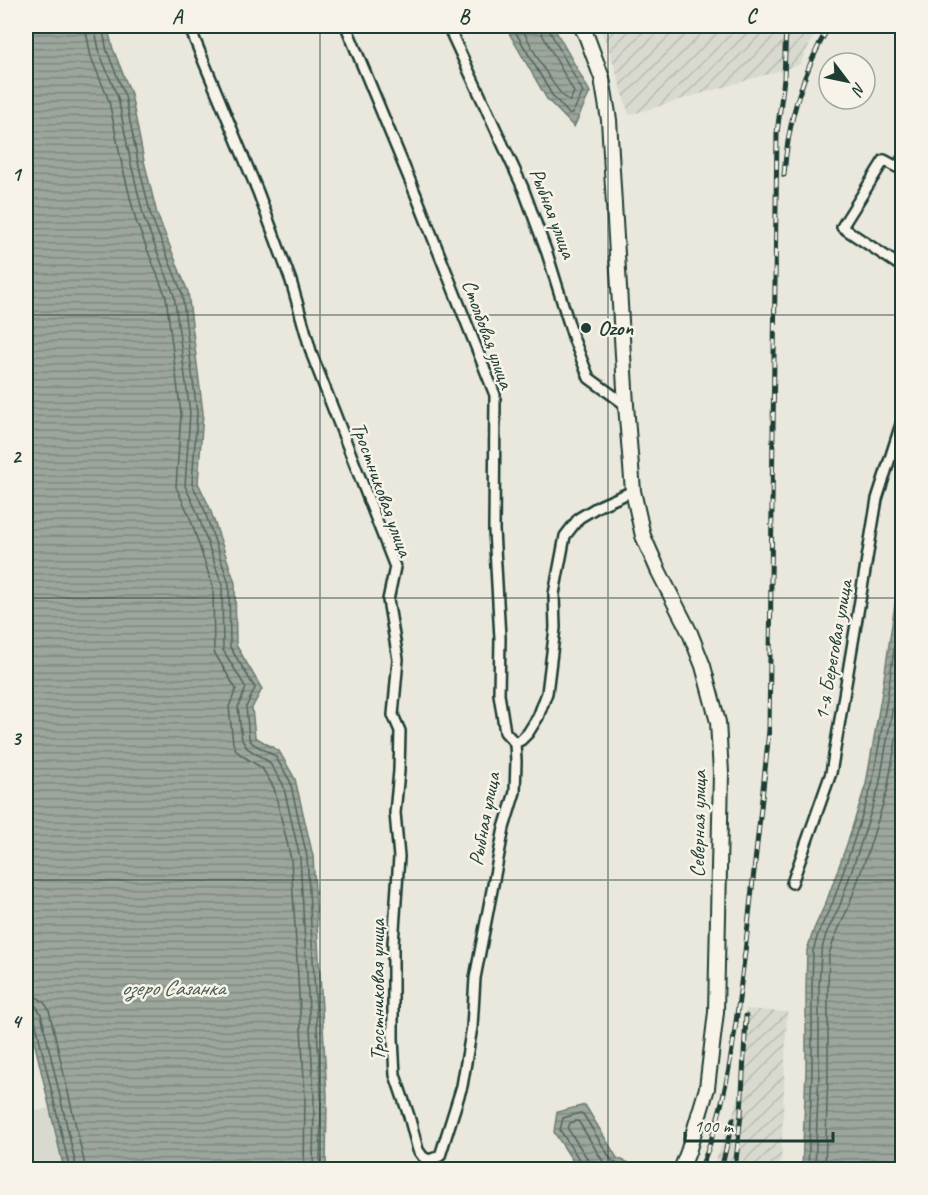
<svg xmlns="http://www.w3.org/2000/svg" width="928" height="1195" font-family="Caveat,sans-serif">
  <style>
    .built { fill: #d9dacf }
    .industrial { fill: url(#industrial-furrows) }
    .water { fill: url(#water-rules); stroke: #6a7c72; stroke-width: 1.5 }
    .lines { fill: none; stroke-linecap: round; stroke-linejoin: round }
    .shore { stroke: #51675e; stroke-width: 1.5 }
    .street-casing { stroke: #1f3d34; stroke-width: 14 }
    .secondary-casing { stroke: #1f3d34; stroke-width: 18 }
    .street { stroke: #f7f3e8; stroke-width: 9 }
    .secondary { stroke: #f7f3e8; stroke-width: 14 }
    .rail-casing { stroke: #1f3d34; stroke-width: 5 }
    .rail { stroke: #f7f3e8; stroke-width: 3; stroke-dasharray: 9; stroke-linecap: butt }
    .grid { fill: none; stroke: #1f3d34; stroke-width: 1.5; stroke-opacity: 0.55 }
    .poi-dot { fill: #1f3d34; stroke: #f7f3e8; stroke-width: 2 }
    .labels { text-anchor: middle; stroke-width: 5; stroke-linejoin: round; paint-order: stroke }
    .street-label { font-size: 21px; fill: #1f3d34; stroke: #f7f3e8 }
    .poi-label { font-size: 21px; font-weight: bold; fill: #1f3d34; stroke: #f7f3e8; text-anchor: start }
    .water-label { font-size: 22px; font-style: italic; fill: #445c53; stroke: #f7f3e8 }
    .neatline { fill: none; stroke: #1f3d34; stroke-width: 2 }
    .grid-label { font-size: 20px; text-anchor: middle; font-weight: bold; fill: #1f3d34 }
  </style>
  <defs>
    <pattern id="industrial-furrows" width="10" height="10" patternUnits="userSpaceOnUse" patternTransform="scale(1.5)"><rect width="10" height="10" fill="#d9dacf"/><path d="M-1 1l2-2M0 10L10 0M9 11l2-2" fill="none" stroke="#babcb2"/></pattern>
    <pattern id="water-rules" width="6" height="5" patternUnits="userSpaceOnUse" patternTransform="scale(1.5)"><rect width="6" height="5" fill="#9ca69c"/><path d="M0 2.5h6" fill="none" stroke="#7f8880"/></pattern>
  </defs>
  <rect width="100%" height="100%" fill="#eae8dd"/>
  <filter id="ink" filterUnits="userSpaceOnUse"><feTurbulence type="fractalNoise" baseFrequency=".0167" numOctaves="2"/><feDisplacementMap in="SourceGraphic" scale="12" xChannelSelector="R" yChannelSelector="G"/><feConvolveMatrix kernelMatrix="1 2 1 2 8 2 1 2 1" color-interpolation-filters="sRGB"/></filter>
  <g filter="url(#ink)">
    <!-- built -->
    <polygon class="built" points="50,1108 64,1169 26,1169 26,1113"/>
    <!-- industrial -->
    <g class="industrial">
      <polygon points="599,26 819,26 799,65 629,115 610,53"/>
      <polygon points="746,1009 787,1012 781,1169 713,1169 741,1090"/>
    </g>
    <!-- water -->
    <g class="water">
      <polygon points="26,26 107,26 113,49 131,94 144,161 157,214 188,292 203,413 198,483 209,506 235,583 236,645 262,689 252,708 255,737 279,751 295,779 313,856 327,1095 326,1169 64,1169 26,1006"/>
      <polygon points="505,26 553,26 590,92 574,127 547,99"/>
      <polygon points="902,557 902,1169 802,1169 806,1070 806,987 807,950 814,929 827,900 847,844 866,784 881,698"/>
      <polygon points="585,1105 617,1158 643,1169 578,1169 554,1132 557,1112"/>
    </g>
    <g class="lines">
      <!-- shore -->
      <g class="shore">
        <polyline points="85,26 91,57 109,101 122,165 136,221 166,297 181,414 176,487 189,515 213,587 214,652 236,689 229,707 233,743 236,750 241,755 262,768 274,788 291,859 305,1096 304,1170"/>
        <polyline points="94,26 100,54 118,98 131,164 144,218 174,295 190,413 185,486 197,512 222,585 223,650 246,688 238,707 242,740 247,748 269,762 283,784 300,858 314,1096 313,1170"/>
        <polyline points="102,26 107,51 125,96 138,162 151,216 182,293 197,413 192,484 204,509 229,584 230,647 255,688 246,707 249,738 252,743 275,756 290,781 307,857 321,1095 320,1170"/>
        <polyline points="512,26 552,95 569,114 572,114 583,92 549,30 548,26"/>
        <path d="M521,26c8,16 35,69 49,75l4,-9 -32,-58 -1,-8"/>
        <path d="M26,995c11,0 18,5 23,15l37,160"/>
        <polyline points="26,1004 36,1006 41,1014 77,1170"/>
        <polyline points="26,1011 31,1012 34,1016 70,1170"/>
        <polyline points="583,1170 582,1164 560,1130 563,1118 580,1113 583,1114 612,1161 628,1170"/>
        <polyline points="590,1170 589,1161 568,1129 570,1123 577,1121 579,1122 605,1165 610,1170"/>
        <polyline points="808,1170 812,1071 812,987 813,951 819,931 833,902 852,846 872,785 887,699 902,593"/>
        <polyline points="815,1170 819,1071 819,987 821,953 826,934 840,905 859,849 879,787 894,700 902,643"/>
        <polyline points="825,1170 828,1071 828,987 829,954 835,937 848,908 868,852 887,791 902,706"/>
      </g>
      <!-- street casing -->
      <g class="street-casing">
        <g id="street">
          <polyline points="189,26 258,192 291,281 312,355 395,567 388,600 398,659 393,715 400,731 399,771 395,813 399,857 393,944 393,1039 395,1075 409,1116 418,1150 423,1157 429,1160"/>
          <polyline points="346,26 418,200 495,395 494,530 500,638 499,694 505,732 515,743"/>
          <polyline points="448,26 523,188 547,253 574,340 589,378 626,405"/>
          <polyline points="902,159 897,167 884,160 842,227 902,267"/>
          <polyline points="792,883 831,773 877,499 902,421"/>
          <polyline points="430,1170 429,1160 440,1156 462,1086 472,1027 475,978 504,828 515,792 516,761 515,743 521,740 528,733 538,717 547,693 555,628 554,594 565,536 579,518 599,506 633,491"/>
        </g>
      </g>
      <!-- secondary casing -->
      <g class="secondary-casing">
        <polyline id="secondary" points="581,26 586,35 602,78 609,120 626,405 633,491 643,536 659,572 690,633 703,666 718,722 721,773 716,1012 707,1088 688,1152 681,1170"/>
      </g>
      <!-- street -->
      <use href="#street" class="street"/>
      <!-- secondary -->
      <use href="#secondary" class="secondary"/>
      <!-- rail casing -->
      <g class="rail-casing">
        <g id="rail">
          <path d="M784,175c4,-55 18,-101 45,-149"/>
          <path d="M700,1170c30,-71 35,-143 45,-218 8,-74 17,-148 24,-222l8,-597 7,-54 2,-53"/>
          <polyline points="721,1170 733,1119"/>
          <polyline points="735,1170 741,1114 746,1016"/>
        </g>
      </g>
      <!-- rail -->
      <use href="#rail" class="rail"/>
    </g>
  </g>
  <!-- grid -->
  <path class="grid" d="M320,26v1144M608,26v1144M26,315h876M26,598h876M26,880h876"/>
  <!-- markers -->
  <circle class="poi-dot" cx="586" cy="328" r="6"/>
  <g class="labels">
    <!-- street labels -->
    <g class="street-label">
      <text transform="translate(553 213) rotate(69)" y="7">Рыбная улица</text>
      <text transform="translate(488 334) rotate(70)" y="7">Столбовая улица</text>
      <text transform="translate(382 489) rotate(70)" y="7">Тростниковая улица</text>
      <text transform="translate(833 650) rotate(-80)" y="7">1-я Береговая улица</text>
      <text transform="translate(484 819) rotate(-79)" y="7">Рыбная улица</text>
      <text transform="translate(698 824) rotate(-89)" y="7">Северная улица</text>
      <text transform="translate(377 990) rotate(-90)" y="7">Тростниковая улица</text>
    </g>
    <!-- poi labels -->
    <g class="poi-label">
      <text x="598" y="335">Ozon</text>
    </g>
    <!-- water labels -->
    <g class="water-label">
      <text x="173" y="995">озеро Сазанка</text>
    </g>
  </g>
  <!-- margin -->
  <rect width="928" height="1195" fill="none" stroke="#f7f3e8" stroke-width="66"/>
  <!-- north arrow -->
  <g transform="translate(847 81) rotate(122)"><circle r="28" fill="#f7f3e8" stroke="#a1aaa0" stroke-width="1.5"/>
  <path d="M0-4.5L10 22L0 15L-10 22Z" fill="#1f3d34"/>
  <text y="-9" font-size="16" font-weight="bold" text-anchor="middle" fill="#1f3d34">N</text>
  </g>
  <!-- scale -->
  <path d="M685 1132v9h148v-9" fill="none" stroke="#1f3d34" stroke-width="3"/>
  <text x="694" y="1132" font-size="18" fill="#1f3d34" stroke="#f7f3e8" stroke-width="4.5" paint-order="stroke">100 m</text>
  <rect x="33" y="33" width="862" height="1129" class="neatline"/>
  <g class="grid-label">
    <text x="177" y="23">A</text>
    <text x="464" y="23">B</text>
    <text x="751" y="23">C</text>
    <text x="16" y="181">1</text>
    <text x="16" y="463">2</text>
    <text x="16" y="745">3</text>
    <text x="16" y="1028">4</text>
  </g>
</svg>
